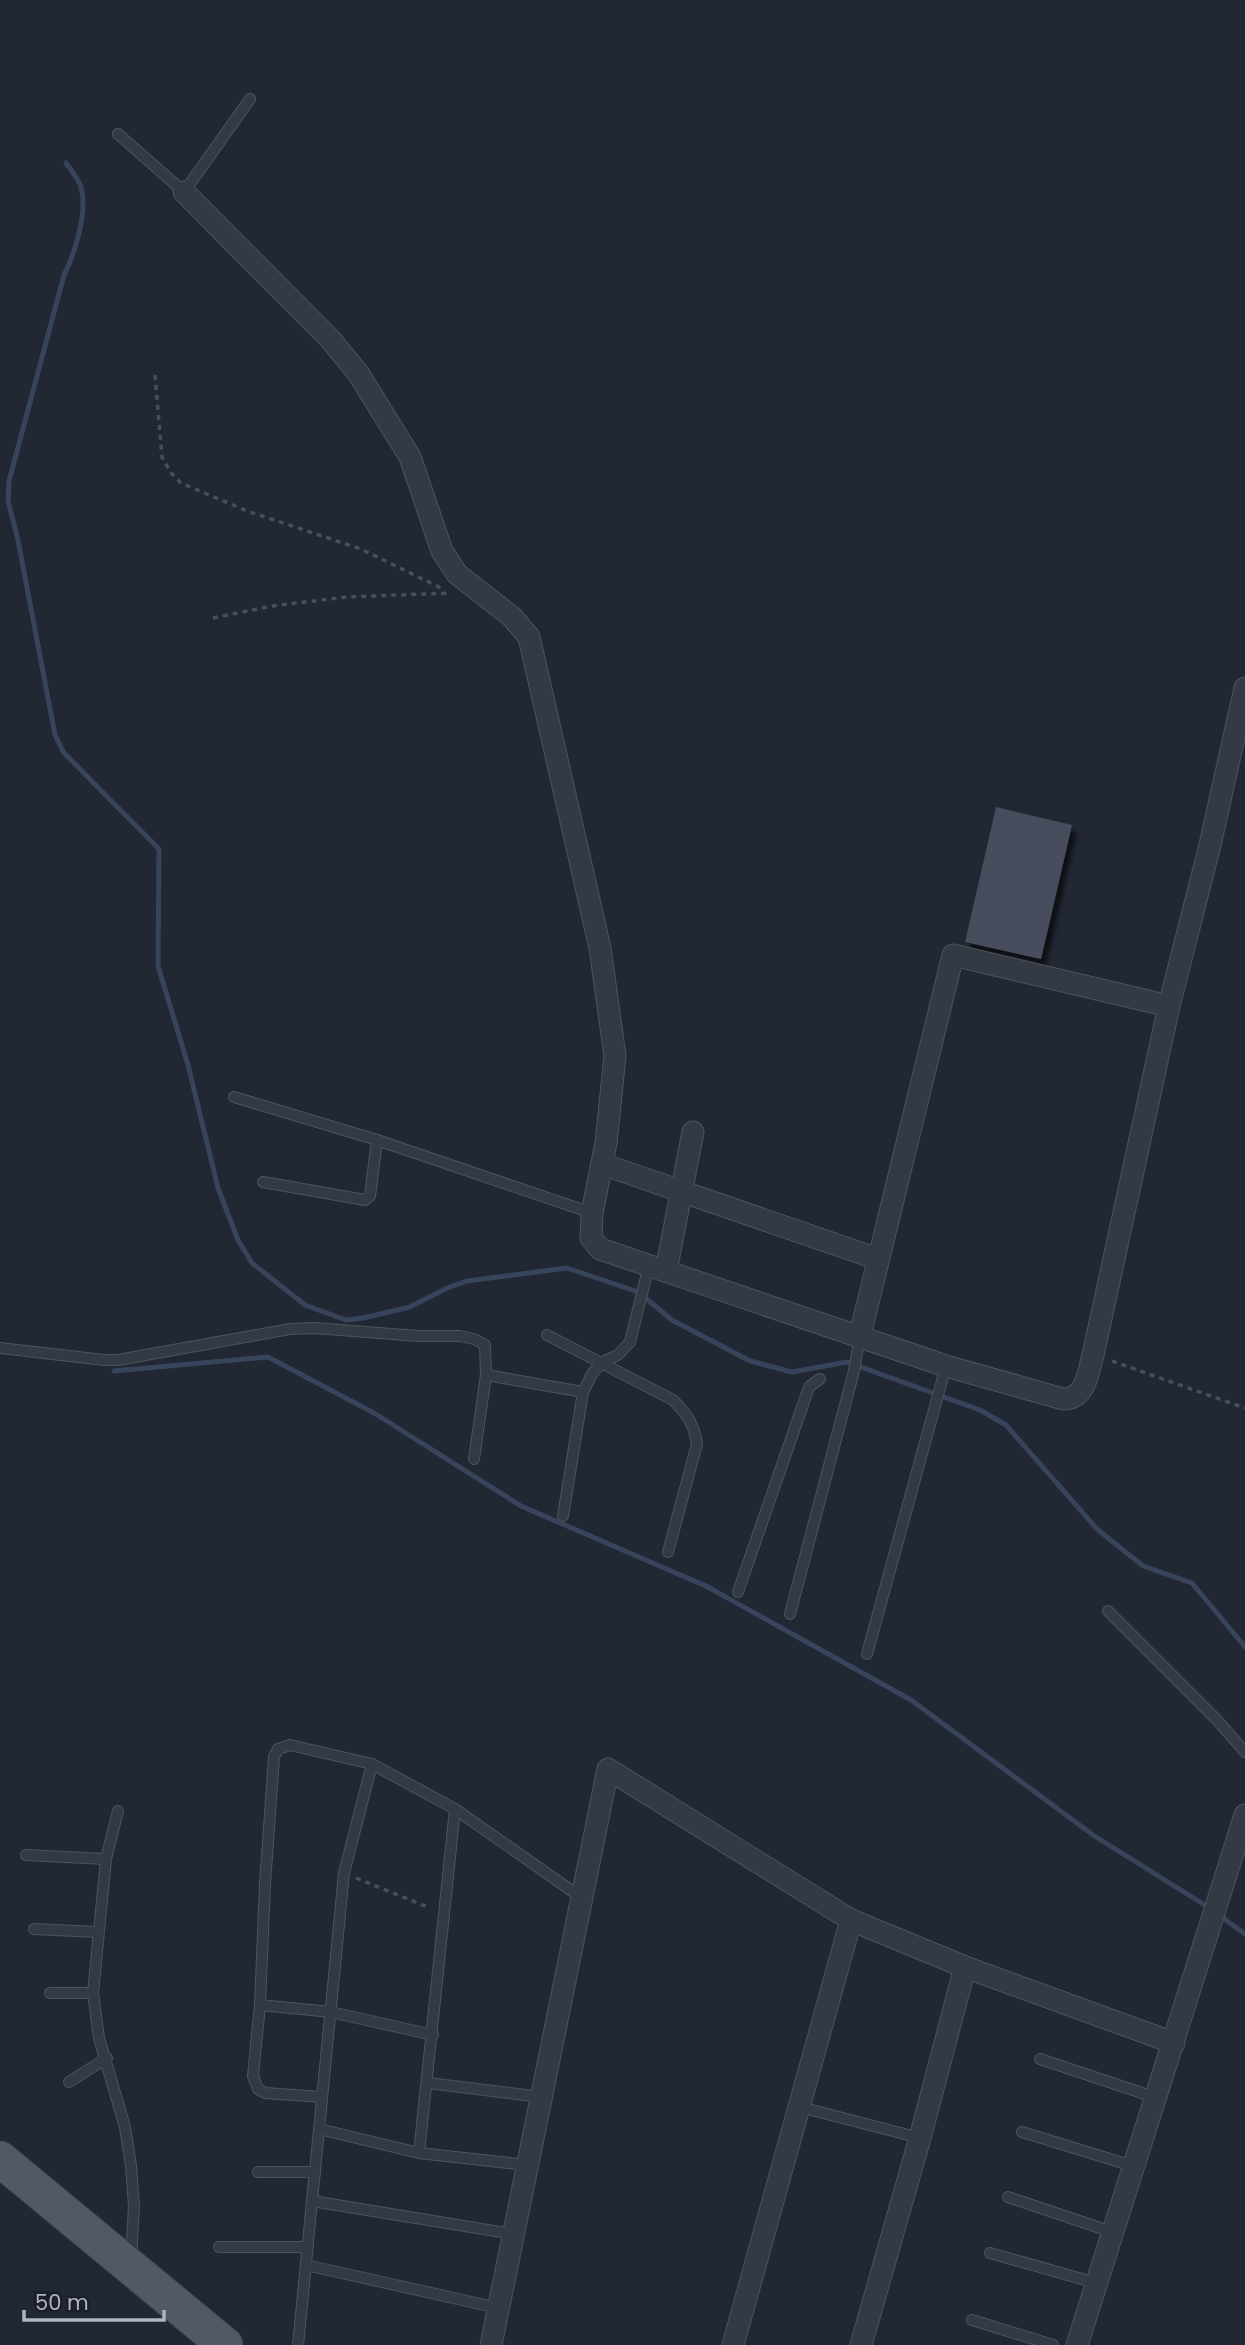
<svg xmlns="http://www.w3.org/2000/svg" width="1245" height="2345" font-family="Poppins,sans-serif">
  <style>
    .lines { fill: none; stroke-linecap: round; stroke-linejoin: round }
    .stream { stroke: #38445b; stroke-width: 5 }
    .building { fill: #474e5d; filter: url(#shadow) }
    .lane-casing { stroke: #4e545f; stroke-width: 12 }
    .street-casing { stroke: #4e545f; stroke-width: 23 }
    .primary-casing { stroke: #3d434e; stroke-width: 37 }
    .path { stroke: #445256; stroke-width: 3.5; stroke-dasharray: 5 5; stroke-linecap: butt }
    .lane { stroke: #343a44; stroke-width: 10 }
    .street { stroke: #343a44; stroke-width: 21 }
    .primary { stroke: #525864; stroke-width: 35 }
  </style>
  <defs>
    <filter id="shadow"><feDropShadow dx="4.5" dy="8" stdDeviation="2" flood-color="#0009"/></filter>
  </defs>
  <rect width="100%" height="100%" fill="#212733"/>
  <g class="lines">
    <!-- stream -->
    <g class="stream">
      <path d="M66,163c6,8 12,15 15,24 7,25 -6,66 -17,88l-55,206 -1,20 10,39 37,195 9,18 95,96 -1,117 30,99 30,123 20,52 14,23 53,42 41,15 17,-2 47,-11 37,-19 20,-7 100,-13 71,24 34,28 78,41 42,11 55,-10 133,48 26,15 91,104 46,37 49,17 53,64"/>
      <polyline points="114,1371 268,1357 374,1413 521,1506 706,1586 911,1700 1093,1835 1211,1909"/>
      <polyline points="1219,1915 1245,1934"/>
    </g>
  </g>
  <!-- building -->
  <polygon class="building" points="996,807 1072,825 1041,959 965,942"/>
  <g class="lines">
    <!-- lane casing -->
    <g class="lane-casing">
      <g id="lane">
        <polyline points="118,134 184,192 250,99"/>
        <polyline points="234,1097 377,1140 592,1213"/>
        <polyline points="263,1182 365,1200 370,1196 377,1140"/>
        <path d="M547,1335l126,65c14,14 21,24 24,44l-29,108"/>
        <polyline points="0,1348 104,1360 118,1360 290,1329 314,1328 418,1336 460,1336 474,1339 485,1345 486,1375 474,1459"/>
        <polyline points="486,1375 583,1392"/>
        <polyline points="563,1516 583,1392 592,1374 602,1362 618,1355 630,1342 649,1265"/>
        <polyline points="738,1592 807,1393 810,1386 820,1379"/>
        <polyline points="1108,1611 1217,1720 1245,1752"/>
        <polyline points="790,1614 854,1371 860,1335"/>
        <polyline points="867,1654 946,1366"/>
        <polyline points="118,1811 106,1859 93,1993 99,2038 125,2127 131,2166 134,2206 131,2259"/>
        <polyline points="26,1855 106,1859"/>
        <polyline points="34,1929 97,1932"/>
        <polyline points="50,1993 93,1993"/>
        <polyline points="260,2005 331,2012 433,2035"/>
        <polyline points="1040,2059 1154,2097"/>
        <polyline points="69,2082 107,2058"/>
        <polyline points="428,2083 541,2097"/>
        <polyline points="322,2097 265,2093 258,2089 253,2076 260,2005 265,1884 274,1757 278,1749 290,1745 372,1764 455,1809 582,1898"/>
        <polyline points="800,2107 920,2138"/>
        <polyline points="319,2129 419,2153 527,2165"/>
        <polyline points="1022,2132 1133,2166"/>
        <polyline points="419,2153 455,1809"/>
        <polyline points="258,2172 315,2172"/>
        <polyline points="1008,2197 1112,2232"/>
        <polyline points="312,2201 513,2234"/>
        <polyline points="219,2247 307,2247"/>
        <polyline points="990,2253 1096,2283"/>
        <polyline points="306,2265 498,2308"/>
        <polyline points="972,2320 1053,2345"/>
        <polyline points="298,2345 344,1873 372,1764"/>
      </g>
    </g>
    <!-- street casing -->
    <g class="street-casing">
      <g id="street">
        <path d="M184,192l146,147 28,34 52,84 32,94 15,23 55,43 17,20 71,311 15,108 -9,87 -14,70 -1,25 9,11 346,117 117,33c23,0 25,-26 30,-44l76,-349 41,-161 35,-157"/>
        <polyline points="602,1164 878,1259"/>
        <polyline points="666,1271 693,1132"/>
        <polyline points="860,1335 953,955 1169,1006"/>
        <polyline points="491,2345 608,1769 851,1920 965,1967 1174,2043"/>
        <polyline points="733,2345 851,1920"/>
        <polyline points="861,2345 920,2138 965,1967"/>
        <polyline points="1077,2345 1245,1815"/>
      </g>
    </g>
    <!-- primary casing -->
    <g class="primary-casing">
      <polyline id="primary" points="0,2159 225,2345"/>
    </g>
    <!-- path -->
    <g class="path">
      <polyline points="155,375 162,457 171,473 181,483 247,511 361,549 441,588"/>
      <polyline points="213,618 272,606 347,597 451,593"/>
      <polyline points="1112,1361 1245,1408"/>
      <polyline points="356,1878 430,1908"/>
    </g>
    <!-- lane -->
    <use href="#lane" class="lane"/>
    <!-- street -->
    <use href="#street" class="street"/>
    <!-- primary -->
    <use href="#primary" class="primary"/>
  </g>
  <!-- scale -->
  <path d="M24 2310v10h140v-10" fill="none" stroke="#aeb4c1" stroke-width="3.5"/>
  <text x="35" y="2310" font-size="21" fill="#aeb4c1" stroke="#1a1f28" stroke-width="5" paint-order="stroke">50 m</text>
</svg>
